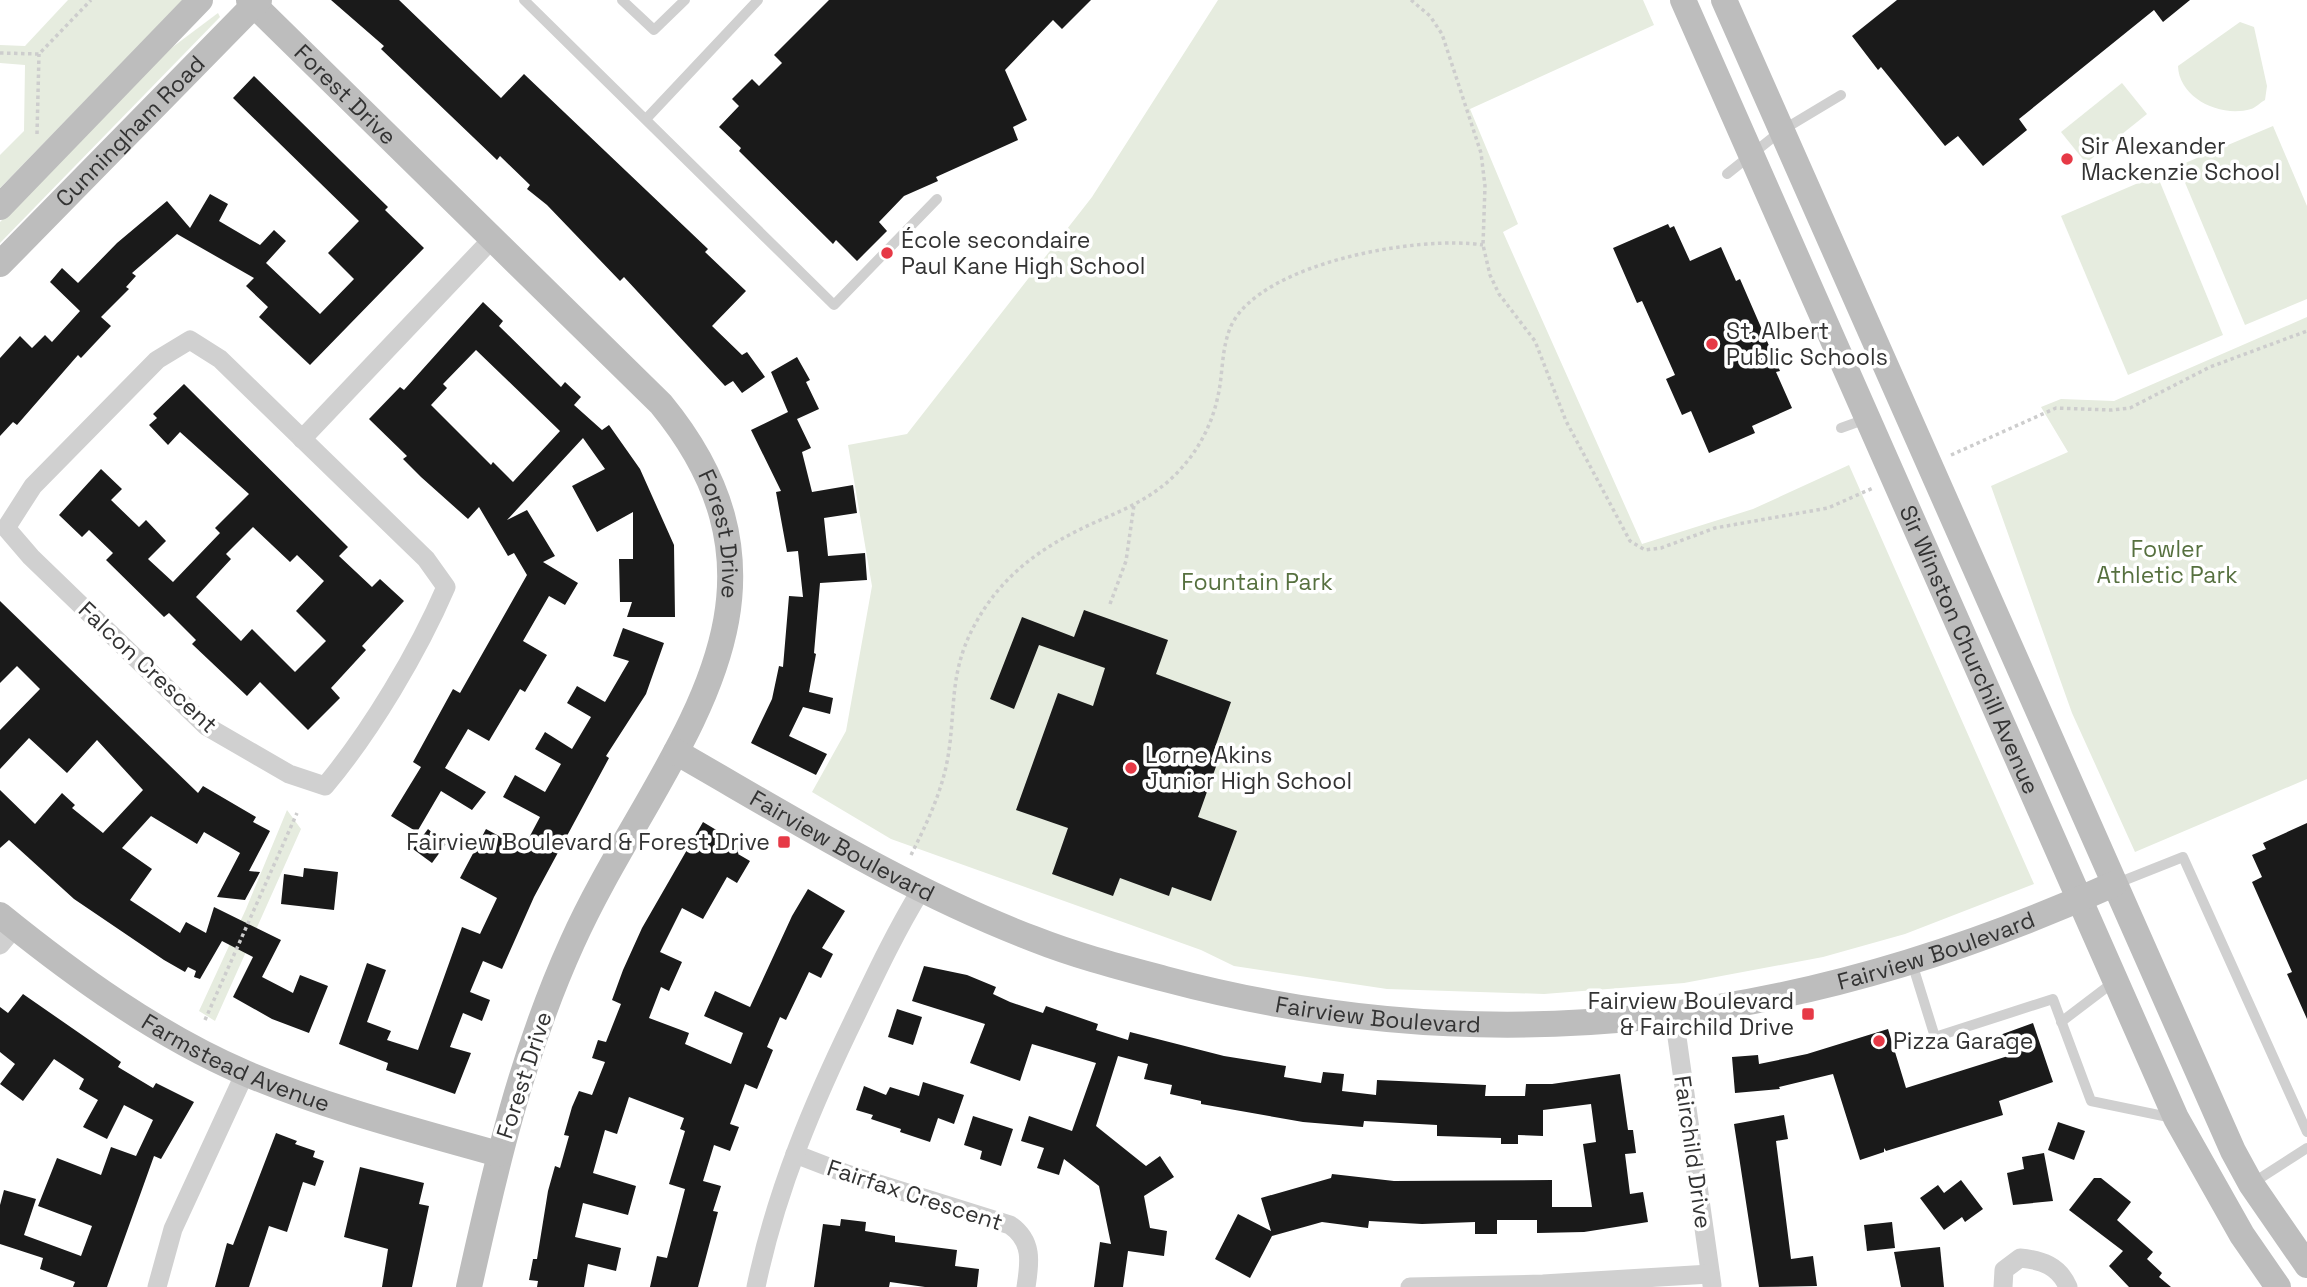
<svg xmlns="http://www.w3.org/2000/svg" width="2307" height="1287" font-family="'Space Grotesk',sans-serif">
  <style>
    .green { fill: #e6ecdf }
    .building { fill: #1a1a1a; fill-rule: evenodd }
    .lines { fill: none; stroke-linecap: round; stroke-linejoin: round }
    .path { stroke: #cdcdcd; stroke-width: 3.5; stroke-dasharray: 3.5 3.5; stroke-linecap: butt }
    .lane { stroke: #d0d0d0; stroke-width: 10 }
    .street { stroke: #d0d0d0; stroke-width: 19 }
    .secondary { stroke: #bdbdbd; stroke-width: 26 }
    .poi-dot { fill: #e63946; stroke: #fff; stroke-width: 2.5 }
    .labels { text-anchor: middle; stroke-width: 7; stroke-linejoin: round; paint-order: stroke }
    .street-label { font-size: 23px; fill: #333; stroke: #fff }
    .poi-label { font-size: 23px; fill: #333; stroke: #fff; text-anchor: start }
    .park-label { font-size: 23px; fill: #56703f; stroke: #fff }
  </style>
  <rect width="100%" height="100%" fill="#fff"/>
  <!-- green -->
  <g class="green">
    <polygon points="68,0 183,0 0,188 0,155 24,131 25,65 0,63 0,45 25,46"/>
    <polygon points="1218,0 1643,0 1654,25 1470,109 1518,224 1503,232 1642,544 1753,509 1849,465 2034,884 1905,934 1823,957 1684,983 1544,994 1387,989 1234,966 1201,950 891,839 812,792 846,731 872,586 848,445 907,434 1092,197"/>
    <polygon points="218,13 220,17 0,243 0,222 162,55"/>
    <path d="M2240,22l14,5 13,59 -2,14c-4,2 -10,8 -14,9 -31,9 -72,-11 -73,-43z"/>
    <polygon points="2122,83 2147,114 2086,163 2061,132"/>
    <polygon points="2273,126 2307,206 2307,299 2245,325 2178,166"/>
    <polygon points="2157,175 2223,335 2128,375 2061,216"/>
    <polygon points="2307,317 2307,779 2135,852 2072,713 1991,486 2068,452 2041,407 2061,399 2114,401"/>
    <polygon points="287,810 301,829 215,1021 199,1011 246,909"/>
  </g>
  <!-- building -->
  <g class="building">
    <polygon points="331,0 399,0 501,98 524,74 708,249 705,252 746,291 712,326 742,355 747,352 765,377 742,393 733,381 725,386 624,277 620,281 547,205 527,189 530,185 500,156 497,160 381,49 384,46"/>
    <polygon points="829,0 1091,0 1062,29 1053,20 1005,70 1027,120 1013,127 1018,140 936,177 938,181 904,196 879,222 887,231 857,261 836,240 833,244 739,151 741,148 719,127 739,106 732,99 752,79 759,86 782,63 774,55"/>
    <polygon points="1897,0 2190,0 2163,22 2154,10 2019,119 2027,130 1983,166 1958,136 1945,146 1881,67 1878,70 1852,36"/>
    <polygon points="254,76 388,207 385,210 424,248 310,365 259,317 268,307 246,286 254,278 177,234 132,273 136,276 126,287 129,289 101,317 111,326 81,358 78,355 17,425 13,422 0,436 0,358 20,336 32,348 45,335 52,342 80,311 50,282 62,268 78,283 117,243 167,201 190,228 210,194 228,204 219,221 260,245 274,230 286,241 266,263 320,314 354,279 328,253 359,221 233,98"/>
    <polygon points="1668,224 1670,228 1674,226 1690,261 1721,247 1736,281 1740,279 1780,371 1776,372 1792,408 1752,426 1755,433 1709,453 1691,411 1682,415 1666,379 1675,375 1642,301 1637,303 1613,248"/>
    <path d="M483,302l20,19 -4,5 62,61 4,-5 16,15 -7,8 28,25 7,-5 31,44 34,76 1,72h-48l5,-15h-12l-1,-43h14v-47l-36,20 -25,-46 33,-17 -22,-31 -76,82 20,-10 28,46 -12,6 35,21 -13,22 -16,-9 -26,45 24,14 -22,37 -5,-3 -31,52 -21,-12 -23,39 41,24 -14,18 -31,-19 -24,41 -26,-16 30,-49 -8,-5 40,-73 7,4 67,-118 -13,-22 -6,3 -29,-49 -11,12 -47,-42 -18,-18 4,-3 -38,-37 31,-32 4,3zM476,350l84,81 -47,51 -20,-20 -2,3 -60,-60 16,-17 -4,-4z"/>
    <polygon points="797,357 810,380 806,382 819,409 797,419 811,448 802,452 812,492 853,485 857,513 824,518 828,556 865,553 867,580 820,583 814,653 816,654 809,692 833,698 830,714 803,707 789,736 827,754 816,775 751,743 772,699 779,666 783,667 789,596 803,597 798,551 787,552 776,492 781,491 751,430 788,412 771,372"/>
    <path d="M184,384l164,163 -9,9 33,31 8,-8 24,22 -42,45 4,4 -35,38 9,10 -32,32 -48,-48 -13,14 -55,-52 4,-4 -27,-27 -5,4 -58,-57 7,-7 -24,-23 -7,7 -23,-22 42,-46 21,20 -11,11 28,27 7,-7 20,21 -18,18 25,23 47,-49 -5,-5 34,-34 -69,-62 -12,13 -19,-20 8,-7 -4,-4zM253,527l37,35 7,-7 27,26 -28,30 30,30 -31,31 -43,-43 -11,12 -45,-44 35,-38 -5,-5z"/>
    <polygon points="0,601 198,793 203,786 256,817 253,822 270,831 249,871 260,872 245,900 217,897 240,853 204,832 197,844 151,816 122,848 152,869 130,900 180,933 186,922 206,933 214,907 281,940 262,977 293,993 300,975 328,986 309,1033 272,1019 233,997 253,957 222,941 200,979 194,977 196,971 188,967 185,972 164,960 74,899 9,840 0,848 0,790 35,824 62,793 75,805 72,808 103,833 143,790 97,740 67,773 29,738 0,769 0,730 40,689 17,666 0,683"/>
    <polygon points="1084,610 1168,640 1156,674 1231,702 1211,759 1218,761 1198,817 1237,831 1211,901 1172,887 1169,896 1120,878 1113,896 1052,874 1068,828 1016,810 1058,693 1093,706 1105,668 1039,645 1014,709 990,699 1022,617 1074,637"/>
    <polygon points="623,628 664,643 646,694 606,756 609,758 534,897 502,969 483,961 470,992 490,1000 482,1021 463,1013 450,1047 471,1053 455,1094 386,1070 388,1063 339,1044 367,963 386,970 367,1022 391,1031 387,1040 418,1050 462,927 480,934 497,898 460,878 486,829 523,849 540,817 503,797 515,775 545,792 561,764 535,749 545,732 572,749 591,717 567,703 577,686 605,702 629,661 613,656"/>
    <polygon points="703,822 743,846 738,854 750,861 737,883 727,877 703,919 682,908 660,952 682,962 669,991 661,987 649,1018 689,1033 685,1044 731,1064 743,1033 704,1016 715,991 750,1007 792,916 808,889 845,911 822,948 833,954 821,978 809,972 786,1020 780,1017 767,1047 773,1050 757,1089 745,1084 730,1124 739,1127 730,1151 714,1145 703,1181 721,1186 713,1211 718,1212 698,1287 650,1287 657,1256 667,1258 685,1189 669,1184 685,1131 680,1129 684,1118 629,1097 617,1134 605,1130 593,1173 636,1186 628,1215 583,1203 575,1237 621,1248 616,1271 588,1264 584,1287 537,1287 538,1281 529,1280 533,1259 537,1259 548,1191 555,1166 560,1168 569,1136 564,1135 572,1107 579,1091 592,1095 605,1062 592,1058 598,1040 606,1042 621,1004 612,1000 623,970 642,928"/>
    <polygon points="2307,823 2307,1019 2287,974 2292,972 2252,882 2262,877 2252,855 2266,849 2263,843"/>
    <polygon points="428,829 446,844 432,863 413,849"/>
    <polygon points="304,868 338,872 334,910 281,904 284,874 303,877"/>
    <polygon points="924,966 967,975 996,987 993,994 1010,1002 1043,1013 1046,1006 1098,1024 1096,1030 1128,1040 1130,1032 1224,1056 1286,1066 1284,1077 1321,1083 1323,1072 1344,1074 1342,1091 1376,1095 1377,1080 1486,1085 1485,1096 1525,1096 1526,1084 1552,1084 1620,1074 1628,1130 1633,1130 1636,1153 1625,1154 1630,1194 1643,1192 1648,1222 1584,1232 1537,1233 1537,1220 1497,1220 1497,1234 1475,1234 1475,1222 1422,1224 1369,1221 1368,1228 1322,1222 1272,1236 1250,1278 1215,1259 1238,1214 1271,1231 1261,1198 1331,1178 1332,1174 1394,1181 1552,1180 1552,1207 1592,1207 1583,1144 1596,1142 1591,1104 1543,1110 1543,1136 1518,1135 1518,1144 1501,1144 1501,1138 1437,1136 1437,1125 1364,1121 1363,1127 1303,1122 1201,1104 1201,1101 1170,1094 1172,1085 1144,1079 1148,1064 1118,1056 1096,1126 1146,1166 1160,1156 1174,1177 1144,1196 1150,1228 1167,1231 1164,1256 1128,1251 1123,1287 1094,1287 1100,1242 1111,1244 1099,1186 1064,1159 1059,1175 1037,1168 1044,1148 1021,1141 1029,1116 1072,1131 1096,1063 1032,1044 1020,1081 970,1063 985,1024 912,1001"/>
    <polygon points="23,994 121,1062 118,1067 153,1088 156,1083 194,1102 161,1159 154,1156 107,1287 73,1287 75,1282 40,1269 43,1258 0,1244 0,1205 4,1190 36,1199 24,1235 81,1256 92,1226 38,1206 57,1158 101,1175 111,1147 136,1156 153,1120 124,1105 107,1139 83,1127 98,1100 79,1089 84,1079 54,1059 23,1101 0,1084 15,1064 0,1052 0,1007 8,1013"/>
    <polygon points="897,1009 922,1017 913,1045 888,1037"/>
    <polygon points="2033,1023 2053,1082 1999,1101 2003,1115 1886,1151 1884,1148 1884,1152 1860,1160 1833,1074 1779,1087 1780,1089 1735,1093 1732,1057 1758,1055 1759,1064 1807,1054 1888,1029 1906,1088 2008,1056 2000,1035"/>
    <polygon points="923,1082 964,1095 954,1124 938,1118 930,1142 900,1132 901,1129 871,1119 873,1115 856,1110 864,1086 886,1095 890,1087 919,1096"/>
    <polygon points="1784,1115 1788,1139 1776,1141 1791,1259 1813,1256 1817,1286 1759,1287 1734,1124"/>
    <polygon points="973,1116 1013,1129 1001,1166 980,1159 982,1151 964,1145"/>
    <polygon points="2058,1122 2085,1131 2074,1160 2048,1150"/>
    <polygon points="276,1133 297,1141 295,1144 315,1151 313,1157 324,1161 315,1186 303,1182 287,1232 269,1226 249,1287 215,1287 227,1243 233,1245"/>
    <polygon points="2044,1153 2053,1201 2013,1205 2007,1173 2024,1169 2022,1157"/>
    <polygon points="360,1167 424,1183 419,1204 429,1206 412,1287 382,1287 388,1249 344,1237"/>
    <polygon points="2094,1178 2101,1178 2131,1202 2117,1220 2153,1252 2147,1259 2162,1273 2159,1277 2171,1287 2129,1287 2109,1266 2123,1251 2069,1210"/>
    <polygon points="1961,1180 1983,1209 1965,1222 1962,1217 1944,1230 1920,1198 1938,1185 1944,1193"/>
    <polygon points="841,1219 866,1222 865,1231 895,1236 895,1242 957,1250 955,1266 979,1269 977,1287 925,1287 890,1282 889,1287 814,1287 823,1224 840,1226"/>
    <polygon points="1892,1222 1895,1248 1867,1251 1864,1225"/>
    <polygon points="1940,1247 1944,1287 1901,1287 1894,1252"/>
  </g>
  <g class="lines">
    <!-- path -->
    <g class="path">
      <polyline points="1411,0 1430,16 1442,34 1481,153 1485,186 1483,245 1490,275 1499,294 1535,341 1566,421 1630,541 1645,550 1661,548 1715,528 1828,508 1873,488"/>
      <polyline points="0,53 39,54 91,0"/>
      <polyline points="37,134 39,54"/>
      <polyline points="1951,455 2056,408 2112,410 2130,408 2210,367 2307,331"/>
      <polyline points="1110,604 1126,561 1134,505"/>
      <path d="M911,855c14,-28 28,-57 35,-88 11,-51 1,-89 27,-139 28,-54 71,-83 125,-107 28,-12 55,-24 77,-46 27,-27 42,-60 46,-98 2,-18 3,-35 10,-51 30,-64 190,-91 252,-81"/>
      <polyline points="205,1020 297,813"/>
    </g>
    <!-- lane -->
    <g class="lane">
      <polyline points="524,0 834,305 937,199"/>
      <polyline points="622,0 654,30 685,0"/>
      <polyline points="646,119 758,0"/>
      <polyline points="1727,174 1781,131 1841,95"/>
      <polyline points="1841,428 1866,419"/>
      <polyline points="2115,884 2183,857 2307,1132"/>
      <polyline points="1912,963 1935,1037 2053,999 2091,1101 2173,1118"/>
      <polyline points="2061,1022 2115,981"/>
      <polyline points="2251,1184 2307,1148"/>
    </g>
    <!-- street -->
    <g class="street">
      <path d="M190,340l30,19 206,200 20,28c-28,65 -75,144 -121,199l-36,-12 -83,-48 -175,-169 -25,-29 27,-42 124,-126z"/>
      <polyline points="302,439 494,237"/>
      <polyline points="0,945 15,927"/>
      <polyline points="1674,1016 1712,1285"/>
      <path d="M795,1154l52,20 163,51c23,16 20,37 16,62"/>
      <polyline points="157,1287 173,1229 245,1073"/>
      <path d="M756,1287c20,-97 58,-186 101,-274 20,-42 40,-84 64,-123"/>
      <polyline points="1410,1287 1543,1284 1710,1274"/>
      <path d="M2003,1287l1,-17 16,-12c22,2 39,8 48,29"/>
    </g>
    <!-- secondary -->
    <g class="secondary">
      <path id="s1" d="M249,0l412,404c165,201 -6,354 -89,539 -50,110 -77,226 -103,344"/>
      <path id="s2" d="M1683,0l493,1118 66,117 36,52"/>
      <polyline points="1724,0 2233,1151 2251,1184 2307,1265"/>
      <polyline points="0,207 200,0"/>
      <path id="s3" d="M0,264l259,-264"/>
      <path id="s4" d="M676,752c117,67 232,139 358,187 43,17 86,28 131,40 330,88 640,45 949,-95"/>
      <path id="s5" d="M0,915c74,60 157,120 245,158 82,35 168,57 253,81"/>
    </g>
  </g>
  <!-- markers -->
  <g class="poi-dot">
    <circle cx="2067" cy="159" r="7"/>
    <circle cx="887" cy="253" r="7"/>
    <circle cx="1712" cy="344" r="7"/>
    <circle cx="1131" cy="768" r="7"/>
    <rect x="777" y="835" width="14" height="14" rx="3.5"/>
    <rect x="1801" y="1007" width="14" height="14" rx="3.5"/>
    <circle cx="1879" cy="1041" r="7"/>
  </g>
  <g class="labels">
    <!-- street labels -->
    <g class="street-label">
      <text dy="8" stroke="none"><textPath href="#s1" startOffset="135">Forest Drive</textPath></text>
      <text dy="8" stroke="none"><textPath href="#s3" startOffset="186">Cunningham Road</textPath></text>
      <text dy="8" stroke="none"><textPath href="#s1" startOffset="723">Forest Drive</textPath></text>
      <text dy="8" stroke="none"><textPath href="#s2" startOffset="710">Sir Winston Churchill Avenue</textPath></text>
      <text transform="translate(148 667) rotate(43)" y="8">Falcon Crescent</text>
      <text dy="8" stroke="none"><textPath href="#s4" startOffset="191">Fairview Boulevard</textPath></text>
      <text dy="8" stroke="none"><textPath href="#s4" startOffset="1325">Fairview Boulevard</textPath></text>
      <text dy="8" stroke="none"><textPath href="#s4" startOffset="758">Fairview Boulevard</textPath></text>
      <text dy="8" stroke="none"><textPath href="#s5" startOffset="280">Farmstead Avenue</textPath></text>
      <text transform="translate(524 1075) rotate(-72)" y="8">Forest Drive</text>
      <text transform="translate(1693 1152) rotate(82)" y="8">Fairchild Drive</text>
      <text transform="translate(915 1195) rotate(18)" y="8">Fairfax Crescent</text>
    </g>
    <!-- poi labels -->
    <g class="poi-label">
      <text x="2081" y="154">Sir Alexander<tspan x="2081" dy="26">Mackenzie School</tspan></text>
      <text x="901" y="248">École secondaire<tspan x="901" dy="26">Paul Kane High School</tspan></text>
      <text x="1726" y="339">St. Albert<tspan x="1726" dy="26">Public Schools</tspan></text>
      <text x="1145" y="763">Lorne Akins<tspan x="1145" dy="26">Junior High School</tspan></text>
      <text x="770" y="850" text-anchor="end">Fairview Boulevard &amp; Forest Drive</text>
      <text x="1794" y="1009" text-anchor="end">Fairview Boulevard<tspan x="1794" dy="26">&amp; Fairchild Drive</tspan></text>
      <text x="1893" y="1049">Pizza Garage</text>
    </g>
    <!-- park labels -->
    <g class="park-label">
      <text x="2167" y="557">Fowler<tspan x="2167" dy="26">Athletic Park</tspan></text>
      <text x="1257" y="590">Fountain Park</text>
    </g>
  </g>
</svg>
